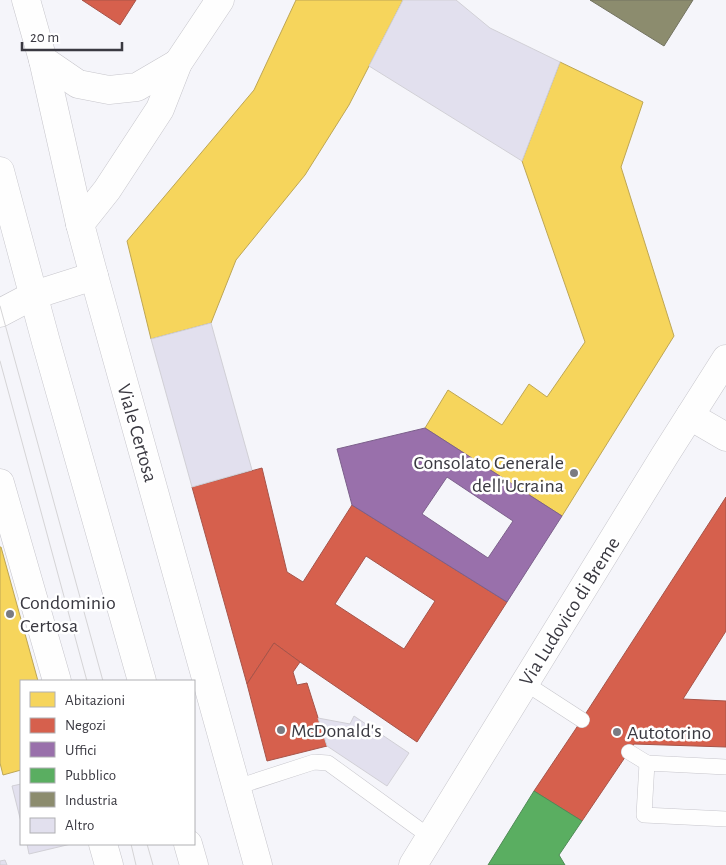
<svg xmlns="http://www.w3.org/2000/svg" width="726" height="865" font-family="'Alegreya Sans',sans-serif">
  <style>
    .homes { fill: #f6d55c; stroke: #bea654 }
    .shops { fill: #d6604d; stroke: #a75449; fill-rule: evenodd }
    .offices { fill: #9970ab; stroke: #7c608b; fill-rule: evenodd }
    .public { fill: #5aae61; stroke: #508b57 }
    .industry { fill: #8c8c6e; stroke: #737360 }
    .building { fill: #e2e0ee; stroke: #d1d0d6 }
    .lines { fill: none; stroke-linecap: round; stroke-linejoin: round }
    .service-casing { stroke: #c7c6cc; stroke-width: 16 }
    .minor-casing { stroke: #c7c6cc; stroke-width: 29 }
    .secondary-casing { stroke: #c7c6cc; stroke-width: 29 }
    .service { stroke: #fefefe; stroke-width: 15 }
    .minor { stroke: #fefefe; stroke-width: 28 }
    .secondary { stroke: #fefefe; stroke-width: 28 }
    .tram { stroke: #d5d4d6; stroke-width: 1 }
    .poi-dot { fill: #7b7b82; stroke: #fff; stroke-width: 2 }
    .labels { text-anchor: middle; stroke-width: 5; stroke-linejoin: round; paint-order: stroke }
    .street-label { font-size: 20px; fill: #3a3941; stroke: #fff }
    .poi-label { font-size: 20px; fill: #3a3941; stroke: #fff; text-anchor: start }
  </style>
  <rect width="100%" height="100%" fill="#f5f5fa"/>
  <!-- homes -->
  <g class="homes">
    <polygon points="296,0 403,0 349,105 305,175 236,260 211,323 151,339 127,241 254,90"/>
    <polygon points="560,62 643,102 621,167 674,336 562,516 425,428 448,390 502,425 529,384 547,397 585,342 522,161"/>
    <polygon points="0,547 1,547 38,681 21,681 21,770 3,775 0,763"/>
  </g>
  <!-- shops -->
  <g class="shops">
    <polygon points="82,0 136,0 120,25"/>
    <path d="M262,468l25,104 16,10 49,-77 155,97 -90,140 -117,-80 -26,-19 -27,41 -55,-197zM366,556l69,45 -31,48 -69,-45z"/>
    <polygon points="726,497 726,631 683,699 726,701 726,747 634,744 582,821 534,791 575,730"/>
    <polygon points="274,643 300,662 293,672 297,685 307,683 327,746 267,761 247,684"/>
  </g>
  <!-- offices -->
  <path class="offices" d="M425,428l137,88 -55,86 -155,-97 -15,-56zM447,477l66,44 -25,37 -66,-44z"/>
  <!-- public -->
  <polygon class="public" points="534,791 582,821 559,855 565,865 488,865"/>
  <!-- industry -->
  <polygon class="industry" points="590,0 693,0 664,46"/>
  <!-- building -->
  <g class="building">
    <polygon points="403,0 456,0 490,28 560,62 522,161 369,66"/>
    <polygon points="211,323 252,470 192,487 151,339"/>
    <polygon points="354,716 409,753 387,786 327,746 318,718 350,724"/>
    <polygon points="21,784 21,822 12,786"/>
    <polygon points="27,844 71,844 29,854"/>
    <polygon points="5,860 7,865 0,865 0,861"/>
  </g>
  <g class="lines">
    <!-- service casing -->
    <g class="service-casing">
      <g id="service">
        <polyline points="525,683 582,720"/>
        <polyline points="629,752 647,763"/>
        <polyline points="726,767 647,763 644,815 726,819"/>
        <polyline points="237,787 314,762 328,763 430,837"/>
      </g>
    </g>
    <!-- minor casing -->
    <g class="minor-casing">
      <g id="minor">
        <polyline points="26,0 43,60 80,224 94,276 258,865"/>
        <polyline points="43,60 78,84 109,90 137,87 178,63"/>
        <polyline points="80,224 107,190 160,109 178,63 220,0"/>
        <polyline points="0,313 34,295 94,276"/>
        <polyline points="690,416 726,437"/>
        <polyline points="0,483 57,681"/>
        <polyline points="103,844 109,865"/>
        <polyline points="413,865 665,455 726,359"/>
      </g>
    </g>
    <!-- secondary casing -->
    <g class="secondary-casing">
      <g id="secondary">
        <polyline points="0,171 46,342 142,681"/>
        <polyline points="188,844 194,865"/>
      </g>
    </g>
    <!-- service -->
    <use href="#service" class="service"/>
    <!-- minor -->
    <use href="#minor" class="minor"/>
    <!-- secondary -->
    <use href="#secondary" class="secondary"/>
    <!-- tram -->
    <g class="tram">
      <polyline points="0,306 103,681"/>
      <polyline points="0,361 87,681"/>
      <polyline points="131,844 136,865"/>
      <polyline points="147,844 153,865"/>
    </g>
  </g>
  <!-- markers -->
  <g class="poi-dot">
    <circle cx="574" cy="473" r="5"/>
    <circle cx="10" cy="614" r="5"/>
    <circle cx="281" cy="730" r="5"/>
    <circle cx="617" cy="732" r="5"/>
  </g>
  <g class="labels">
    <!-- street labels -->
    <g class="street-label">
      <text transform="translate(138 433) rotate(74)" y="7">Viale Certosa</text>
      <text transform="translate(569 611) rotate(-58)" y="7">Via Ludovico di Breme</text>
    </g>
    <!-- poi labels -->
    <g class="poi-label">
      <text x="564" y="469" text-anchor="end">Consolato Generale<tspan x="564" dy="23">dell'Ucraina</tspan></text>
      <text x="20" y="609">Condominio<tspan x="20" dy="23">Certosa</tspan></text>
      <text x="291" y="737">McDonald's</text>
      <text x="627" y="739">Autotorino</text>
    </g>
  </g>
  <!-- legend -->
  <rect x="20" y="680" width="175" height="165" fill="#ffffff" stroke="#b0b0b3"/>
  <rect x="30" y="692" width="25" height="15" fill="#f6d55c" stroke="#b0b0b3"/>
  <text x="65" y="705" font-size="15" fill="#3a3941">Abitazioni</text>
  <rect x="30" y="718" width="25" height="15" fill="#d6604d" stroke="#b0b0b3"/>
  <text x="65" y="730" font-size="15" fill="#3a3941">Negozi</text>
  <rect x="30" y="742" width="25" height="15" fill="#9970ab" stroke="#b0b0b3"/>
  <text x="65" y="755" font-size="15" fill="#3a3941">Uffici</text>
  <rect x="30" y="768" width="25" height="15" fill="#5aae61" stroke="#b0b0b3"/>
  <text x="65" y="780" font-size="15" fill="#3a3941">Pubblico</text>
  <rect x="30" y="792" width="25" height="15" fill="#8c8c6e" stroke="#b0b0b3"/>
  <text x="65" y="805" font-size="15" fill="#3a3941">Industria</text>
  <rect x="30" y="818" width="25" height="15" fill="#e2e0ee" stroke="#b0b0b3"/>
  <text x="65" y="830" font-size="15" fill="#3a3941">Altro</text>
  <!-- scale -->
  <path d="M22 42v8h100v-8" fill="none" stroke="#3a3941" stroke-width="2.5"/>
  <text x="30" y="42" font-size="15" fill="#3a3941" stroke="#ffffff" stroke-width="4" paint-order="stroke">20 m</text>
</svg>
